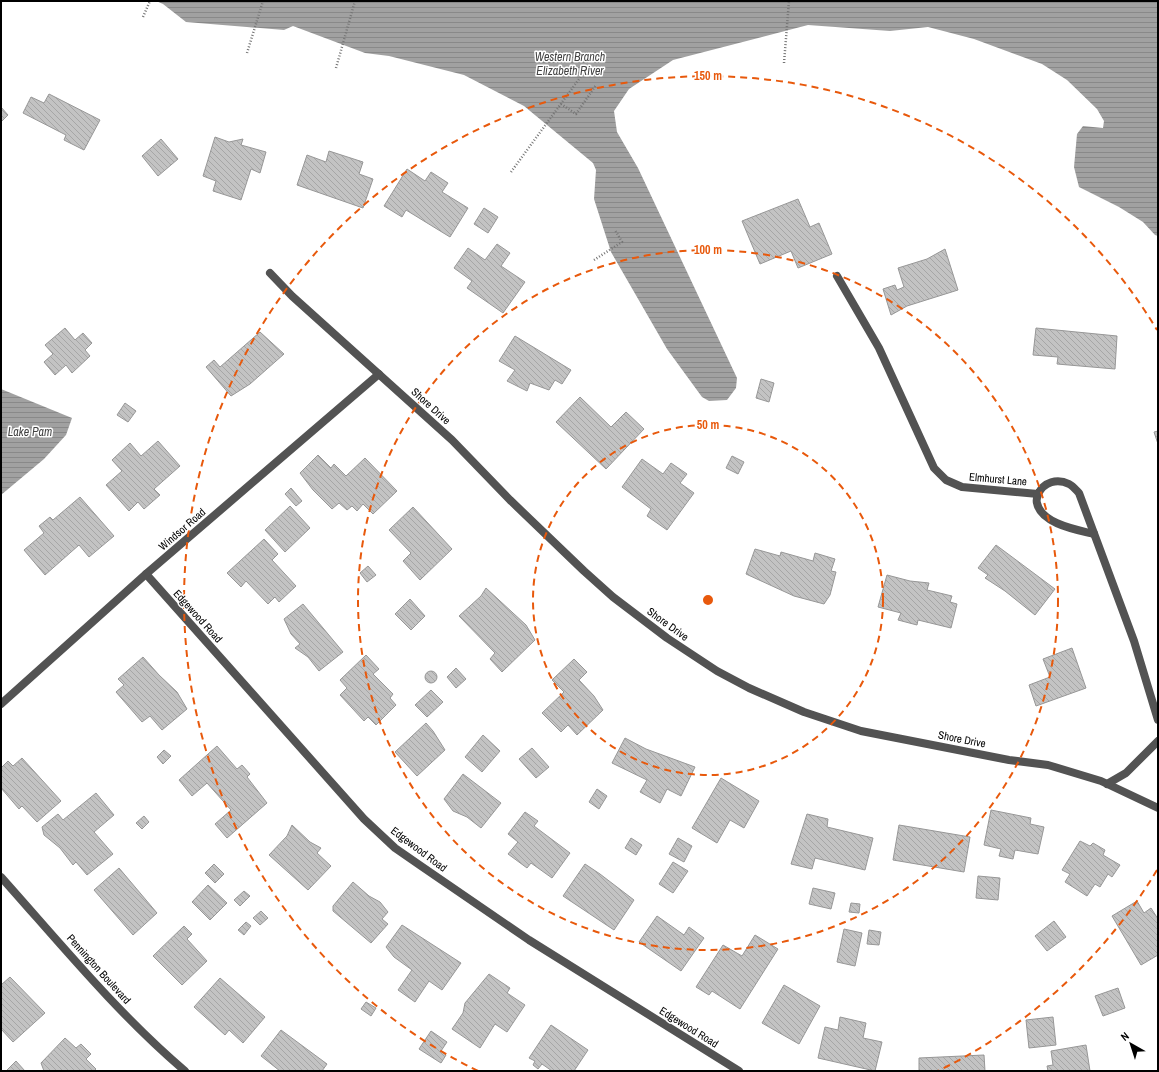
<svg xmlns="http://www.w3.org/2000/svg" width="1159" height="1072" font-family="'Archivo Narrow',sans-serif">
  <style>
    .water { fill: url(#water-rules) }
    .building { fill: url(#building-back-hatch); stroke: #979797 }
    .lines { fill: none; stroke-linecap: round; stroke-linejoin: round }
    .path { stroke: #757575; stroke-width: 2.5; stroke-dasharray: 1 2; stroke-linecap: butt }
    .minor { stroke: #535353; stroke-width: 8 }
    .ring { fill: none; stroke: #e8590c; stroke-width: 2; stroke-dasharray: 7 5 }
    .labels { text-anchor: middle; stroke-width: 3; stroke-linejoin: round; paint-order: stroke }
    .street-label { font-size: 11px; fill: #000; stroke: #fff }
    .water-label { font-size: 12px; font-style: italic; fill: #424242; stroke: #fff }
    .centre { fill: #e8590c; stroke: #fff; stroke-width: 2 }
    .ring-label { font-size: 12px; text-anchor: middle; font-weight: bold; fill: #e8590c; stroke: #fff; stroke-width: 3; stroke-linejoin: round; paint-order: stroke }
  </style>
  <defs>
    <pattern id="water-rules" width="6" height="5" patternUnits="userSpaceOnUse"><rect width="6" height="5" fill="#a1a1a1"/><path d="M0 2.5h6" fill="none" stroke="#898989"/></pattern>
    <pattern id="building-back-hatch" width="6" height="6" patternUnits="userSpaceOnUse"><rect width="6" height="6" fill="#c3c3c3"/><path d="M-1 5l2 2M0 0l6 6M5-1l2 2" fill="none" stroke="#a6a6a6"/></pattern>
  </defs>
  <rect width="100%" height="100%" fill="#fff"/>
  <!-- water -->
  <g class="water">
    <polygon points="156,1 1158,1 1158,236 1155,235 1143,222 1119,207 1079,187 1074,167 1077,134 1083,126 1103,128 1104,121 1097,109 1067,80 1042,64 974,39 928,27 890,31 808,25 673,60 629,89 614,111 617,132 638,168 737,378 736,388 727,400 709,401 702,397 667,349 611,252 594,199 596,170 593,163 524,106 464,75 389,56 365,53 293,26 284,30 186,22 163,4"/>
    <polygon points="1,389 72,418 66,435 44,459 1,495"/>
  </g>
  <!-- building -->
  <g class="building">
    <polygon points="49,94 100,120 84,150 64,140 66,135 23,113 31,97 44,103"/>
    <polygon points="1,107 8,115 1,122"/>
    <polygon points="215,137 229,142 243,139 241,145 266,152 260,173 251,169 241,200 213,191 216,181 203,176"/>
    <polygon points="161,139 178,159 158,176 142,156"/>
    <polygon points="329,151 363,162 359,174 373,179 363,208 297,185 307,155 326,162"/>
    <polygon points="407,169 425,181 431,172 448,183 442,192 468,208 450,237 406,210 402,217 384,206"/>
    <polygon points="798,199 810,227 819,223 832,254 798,268 791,251 760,264 742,221"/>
    <polygon points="484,208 498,217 488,233 474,224"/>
    <polygon points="497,244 510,253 501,266 525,282 503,313 467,288 472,281 454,268 468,248 485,260"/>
    <polygon points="945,249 958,290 907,306 891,315 883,289 895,285 897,290 904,287 898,268 927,259"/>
    <polygon points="65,328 75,340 83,333 92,343 85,350 90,356 72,373 66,365 55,375 44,362 53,354 45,345"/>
    <polygon points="1036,328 1117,336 1115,369 1057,364 1058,357 1033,355"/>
    <polygon points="260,332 284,354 250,384 231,396 206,367 214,360 220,367"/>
    <polygon points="515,336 571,370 562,384 555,380 549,390 530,383 527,391 507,381 515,370 499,361"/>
    <polygon points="761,379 774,383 769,402 756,398"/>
    <polygon points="580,397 611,427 626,412 644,429 606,469 556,422"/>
    <polygon points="125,403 136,411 128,422 117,415"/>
    <polygon points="1158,431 1158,444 1154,432"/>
    <polygon points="158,441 180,466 154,489 160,495 144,509 138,502 129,511 106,485 122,471 112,460 130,443 141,456"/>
    <polygon points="318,455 331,468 334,464 346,476 365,458 397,491 373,514 363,504 357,511 352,506 347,510 339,503 332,509 313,490 300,473"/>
    <polygon points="732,456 744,462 738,474 726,468"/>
    <polygon points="642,459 663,474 671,463 687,474 680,483 694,493 667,530 647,516 651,509 622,487"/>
    <polygon points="291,488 302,501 296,506 285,494"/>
    <polygon points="80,497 114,536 89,557 79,545 45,575 24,550 44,533 39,526 50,517 53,520"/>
    <polygon points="290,506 310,528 285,552 265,530"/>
    <polygon points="413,507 452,549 420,580 403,561 411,553 389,530"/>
    <polygon points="264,539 278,554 272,560 296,586 279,602 275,597 268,604 246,581 241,587 227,573"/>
    <polygon points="996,545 1055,589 1035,615 1005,591 985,578 988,575 978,568"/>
    <polygon points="755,549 780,556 781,552 813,561 815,553 835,559 831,571 836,572 830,595 824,604 794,596 746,574"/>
    <polygon points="368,566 376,575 367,582 360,573"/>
    <polygon points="887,575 910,581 929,583 927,590 952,596 950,602 957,604 951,628 918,620 917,625 898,620 901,613 878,607"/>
    <polygon points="486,588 526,625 535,640 502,672 490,659 495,653 459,616 481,596"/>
    <polygon points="410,599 425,616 411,630 395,614"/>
    <polygon points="303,604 343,652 319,671 308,657 295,648 300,644 291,634 284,619"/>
    <polygon points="1072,648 1086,688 1036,706 1029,685 1050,677 1043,659"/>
    <polygon points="366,655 379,669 373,674 393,694 390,698 396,705 376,725 368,717 364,721 340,695 347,688 340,680"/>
    <polygon points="143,657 159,675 177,692 187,709 162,730 150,716 142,722 116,692 124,685 118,679"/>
    <polygon points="574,659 587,672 579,680 594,696 603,710 577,735 568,725 561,732 542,713 564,692 552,680"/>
    <polygon points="456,668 466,679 456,688 447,677"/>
    <circle cx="431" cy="677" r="6"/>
    <polygon points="431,690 443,702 427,717 415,705"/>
    <polygon points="426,723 433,731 445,750 417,776 395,752"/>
    <polygon points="483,735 500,751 482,772 465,757"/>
    <polygon points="625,738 646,749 695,767 681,796 667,789 660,803 640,792 647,780 612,763"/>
    <polygon points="217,746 237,769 242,765 250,774 247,777 267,803 227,838 215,824 231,810 207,783 192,796 179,780"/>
    <polygon points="532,748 549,767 536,778 519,759"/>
    <polygon points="164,750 171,756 163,764 157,757"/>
    <polygon points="22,758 61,801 37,822 22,806 19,809 1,788 1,768 8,761 13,766"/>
    <polygon points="463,774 501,803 481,828 467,817 453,811 444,799"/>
    <polygon points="721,778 759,801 744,828 730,820 717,843 692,828"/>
    <polygon points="597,789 607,796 599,809 589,802"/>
    <polygon points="96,793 114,815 94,832 113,854 87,875 76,862 73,865 60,848 44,835 42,827 58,814 63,820"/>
    <polygon points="991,810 1031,818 1030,824 1044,827 1038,854 1015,850 1013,859 999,856 1001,849 984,845"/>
    <polygon points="525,812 538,821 534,826 570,853 552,878 531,863 527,868 508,854 518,842 508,834"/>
    <polygon points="807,814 828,819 827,827 873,838 865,870 815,858 812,869 791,864"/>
    <polygon points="144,816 149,822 142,829 136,823"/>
    <polygon points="292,825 310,842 321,848 317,853 331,866 308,890 269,855 287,836"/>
    <polygon points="899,825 970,837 964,872 893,860"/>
    <polygon points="631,838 642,845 636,855 625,848"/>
    <polygon points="678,838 692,846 684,862 669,854"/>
    <polygon points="1080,841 1090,846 1093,843 1105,850 1103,855 1120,865 1112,877 1108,874 1100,887 1095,884 1087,896 1065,882 1070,874 1062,870"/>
    <polygon points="673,862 688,871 673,893 659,884"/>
    <polygon points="214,864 224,874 215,883 205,873"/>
    <polygon points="585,864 600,874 634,900 614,930 563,896"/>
    <polygon points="119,868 157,913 133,935 94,890"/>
    <polygon points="978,876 1000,878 998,900 976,898"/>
    <polygon points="353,882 369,896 380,902 388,912 382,919 388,924 371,943 333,911 333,906"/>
    <polygon points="208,885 227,903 210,920 192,902"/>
    <polygon points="813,888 835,893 831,909 809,904"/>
    <polygon points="244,891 250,896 240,906 234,900"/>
    <polygon points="1137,901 1144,913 1151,908 1158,919 1158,955 1141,965 1112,916"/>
    <polygon points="851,903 860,904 859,913 849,912"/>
    <polygon points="261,911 268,918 260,925 253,918"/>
    <polygon points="657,916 684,935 689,927 704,938 681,971 639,942"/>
    <polygon points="1054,921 1066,937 1047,951 1035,936"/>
    <polygon points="246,922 251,926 244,935 238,930"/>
    <polygon points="402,925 461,963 442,990 429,981 415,1002 398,990 412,970 394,957 386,947"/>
    <polygon points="184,926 192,934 187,939 207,961 182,985 153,956"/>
    <polygon points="844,929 862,933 855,966 837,962"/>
    <polygon points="869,930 881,932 879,945 867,944"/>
    <polygon points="755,935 778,949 740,1009 712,991 709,995 696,987 723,945 742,956"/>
    <polygon points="489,974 510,988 507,993 525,1005 507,1032 495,1024 480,1048 452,1029 463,1013 465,1003"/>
    <polygon points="10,977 45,1013 13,1042 1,1029 1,985"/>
    <polygon points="220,978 265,1017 243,1043 229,1030 225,1035 194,1007"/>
    <polygon points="784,985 820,1006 799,1044 762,1023"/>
    <polygon points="1118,988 1125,1008 1103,1016 1095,996"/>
    <polygon points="366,1002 376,1008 371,1016 361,1009"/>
    <polygon points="840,1017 866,1023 863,1038 882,1042 875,1071 818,1058 825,1027 838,1030"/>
    <polygon points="1053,1017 1056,1045 1029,1048 1026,1020"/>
    <polygon points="551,1025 588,1050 574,1071 552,1071 542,1064 538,1069 533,1065 535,1061 529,1058"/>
    <polygon points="281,1030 327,1064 322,1071 280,1071 261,1056"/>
    <polygon points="431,1031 447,1042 441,1051 446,1055 441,1063 419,1049"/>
    <polygon points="65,1038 76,1048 81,1044 91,1054 86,1059 96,1069 94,1071 44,1071 41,1063"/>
    <polygon points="1086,1045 1090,1071 1048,1071 1047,1066 1053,1065 1051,1051"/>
    <polygon points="984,1055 985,1071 919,1071 919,1058"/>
    <polygon points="16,1061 25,1071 6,1071"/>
  </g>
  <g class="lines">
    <!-- path -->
    <g class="path">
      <polyline points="143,17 150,1"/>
      <polyline points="247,53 263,1"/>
      <polyline points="784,63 789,1"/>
      <polyline points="336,68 355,1"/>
      <polyline points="561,104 576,114 596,85"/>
      <polyline points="511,172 582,75"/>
      <polyline points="594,260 622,242 615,230"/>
    </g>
    <!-- minor -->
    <g class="minor">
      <polyline points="270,273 292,296 452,440 510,500 584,571 613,597 667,638 717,671 749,688 804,712 861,731 1009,760 1048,765 1101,781 1158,808"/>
      <path d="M837,276l42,72 55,120 12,12 16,7 76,7c6,-12 19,-16 31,-10 4,2 7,6 10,9l55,148 24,79"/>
      <path d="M1038,494c-1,3 -2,6 -1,9 4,21 41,27 57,31"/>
      <polyline points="146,574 364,819 395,848 421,866 529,940 739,1071"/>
      <polyline points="1,704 146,574 379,374"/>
      <polyline points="1107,784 1126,773 1158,741"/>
      <path d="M1,877c59,66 116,136 184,194"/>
    </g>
  </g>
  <!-- distance rings -->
  <g class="ring">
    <circle cx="708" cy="600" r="175"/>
    <circle cx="708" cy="600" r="350"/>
    <path d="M1157 870A524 524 0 0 1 938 1071M478 1071A524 524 0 1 1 1157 330"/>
  </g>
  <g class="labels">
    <!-- street labels -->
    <g class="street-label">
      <text transform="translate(431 406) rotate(42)" y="4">Shore Drive</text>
      <text transform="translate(998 479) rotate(5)" y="4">Elmhurst Lane</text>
      <text transform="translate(182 529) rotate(-41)" y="4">Windsor Road</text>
      <text transform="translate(198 616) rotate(48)" y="4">Edgewood Road</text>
      <text transform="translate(668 624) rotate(36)" y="4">Shore Drive</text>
      <text transform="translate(962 739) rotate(11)" y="4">Shore Drive</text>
      <text transform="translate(419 849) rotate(37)" y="4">Edgewood Road</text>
      <text transform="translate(99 969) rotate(48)" y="4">Pennington Boulevard</text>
      <text transform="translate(689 1027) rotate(32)" y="4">Edgewood Road</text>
    </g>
    <!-- water labels -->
    <g class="water-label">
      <text x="570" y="61">Western Branch<tspan x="570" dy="14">Elizabeth River</tspan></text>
      <text x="30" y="436">Lake Pam</text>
    </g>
  </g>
  <circle cx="708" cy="600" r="6" class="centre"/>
  <g class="ring-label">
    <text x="708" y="80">150 m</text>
    <text x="708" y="254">100 m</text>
    <text x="708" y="429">50 m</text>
  </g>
  <!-- border -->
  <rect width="1159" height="1072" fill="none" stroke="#000000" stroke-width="4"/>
  <!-- north arrow -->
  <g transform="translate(1131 1044) rotate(321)" stroke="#ffffff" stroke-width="3" paint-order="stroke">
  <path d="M0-3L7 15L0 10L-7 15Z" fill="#000000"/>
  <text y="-6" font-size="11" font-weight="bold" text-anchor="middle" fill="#000000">N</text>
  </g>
</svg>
